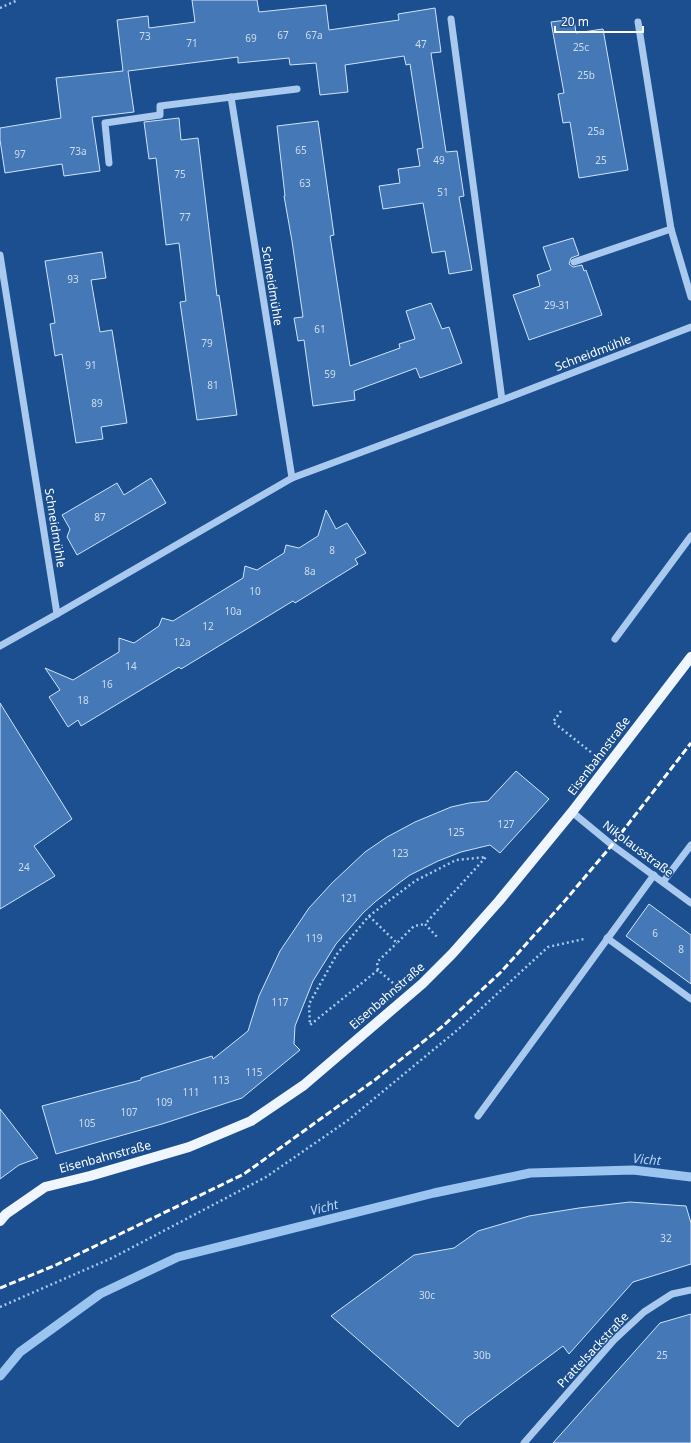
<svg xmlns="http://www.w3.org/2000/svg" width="691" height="1443" font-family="'Noto Sans',sans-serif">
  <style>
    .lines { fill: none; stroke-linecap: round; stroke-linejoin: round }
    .stream { stroke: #9cc4f0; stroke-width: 9 }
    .building { fill: #4478b7; stroke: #cfe3fa }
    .path { stroke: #a9c9ee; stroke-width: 2.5; stroke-dasharray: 2 3; stroke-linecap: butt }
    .minor { stroke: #a9c9ee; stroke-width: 7 }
    .major { stroke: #f0f6ff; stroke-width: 10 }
    .rail { stroke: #fff; stroke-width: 3; stroke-dasharray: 7 3; stroke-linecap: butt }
    .labels { text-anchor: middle; stroke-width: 3; stroke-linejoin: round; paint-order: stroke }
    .number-label { font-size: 10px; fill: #d0dded }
    .street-label { font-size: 12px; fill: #fff; stroke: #1b4f8f }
    .water-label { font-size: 13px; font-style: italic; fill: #b5d3f5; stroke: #1b4f8f }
  </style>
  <rect width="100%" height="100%" fill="#1b4f8f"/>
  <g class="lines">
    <!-- stream -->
    <polyline class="stream" points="0,1376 20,1352 100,1294 178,1257 434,1193 530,1173 633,1170 691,1177"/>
  </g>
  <!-- building -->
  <g class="building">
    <polygon points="192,0 257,0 259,12 326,5 329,30 399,20 398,14 435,8 441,52 431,53 446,152 457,151 464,196 459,197 472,270 449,274 445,251 432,253 423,203 383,209 379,186 400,183 398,169 420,166 417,149 423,148 410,64 406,65 404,56 345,65 348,92 320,95 316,63 290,65 289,58 238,63 238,57 128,71 134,112 92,117 100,171 64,176 62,164 5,173 0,140 0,128 61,118 56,78 123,71 117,20 148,16 149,28 195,22"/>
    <polygon points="574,19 576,33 603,29 628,170 579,178 570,122 563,123 558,94 564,93 551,22"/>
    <polygon points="179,118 181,140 198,138 217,296 219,295 237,415 197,420 180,302 186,301 179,243 166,245 156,158 149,159 144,122"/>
    <polygon points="318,121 334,235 330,236 350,366 400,348 399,344 415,339 406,311 431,303 442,329 449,327 462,363 420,378 416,368 354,391 355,400 313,406 304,340 298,341 294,318 303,317 292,241 284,196 285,196 277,126"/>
    <polygon points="573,238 579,255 571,258 569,264 573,267 582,265 584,271 586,270 602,315 529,340 513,295 540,286 537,275 551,270 543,247"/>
    <polygon points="102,252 106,278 91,280 100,332 112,330 127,423 101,427 103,439 76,443 62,354 55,356 50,324 55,323 45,261"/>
    <polygon points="151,478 166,503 77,555 67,537 70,529 62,515 117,483 124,495"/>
    <polygon points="326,510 336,529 347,523 366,553 355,559 358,564 295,603 293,601 181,669 179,667 81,726 78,720 68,727 49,697 60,690 45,668 73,680 119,652 119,638 134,643 159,626 162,618 173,621 243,578 245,566 257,570 284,553 286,545 299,548 318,536"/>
    <polygon points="0,703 72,819 34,846 55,876 0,909"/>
    <polygon points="516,771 549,799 500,853 490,845 461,852 438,861 410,875 399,883 375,902 363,913 336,944 313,981 295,1026 294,1044 300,1050 242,1098 162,1124 56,1154 42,1106 141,1080 141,1078 212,1056 213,1059 248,1031 259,996 280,951 309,908 332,883 365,852 387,837 415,822 451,807 469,803 488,801"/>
    <polygon points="649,904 691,935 691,984 626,936"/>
    <polygon points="0,1109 38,1158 19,1165 0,1179"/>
    <polygon points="630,1202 686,1206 691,1223 691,1264 633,1282 569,1354 563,1346 465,1419 458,1427 331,1316 414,1255 454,1248 478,1231 529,1216 579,1208"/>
    <polygon points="691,1314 691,1443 553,1443 660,1323"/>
  </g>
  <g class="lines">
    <!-- path -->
    <g class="path">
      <polyline points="0,8 18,0"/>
      <polyline points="561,711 553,722 592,753"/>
      <polyline points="369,916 397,943 414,926 425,924"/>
      <polyline points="378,970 377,962 397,943"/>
      <polyline points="393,983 378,970 310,1025 309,1004 337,954 369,916 415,881 456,860 486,857 425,924 438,938"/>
      <polyline points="0,1307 112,1258 266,1177 347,1121 461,1027 548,947 584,939"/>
    </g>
    <!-- minor -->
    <g class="minor">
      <polyline points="451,19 502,400"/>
      <polyline points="638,22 671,229 691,297"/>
      <polyline points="231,97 292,478"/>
      <polyline points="109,163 105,123 160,115 160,106 297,89"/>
      <polyline points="0,255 57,614"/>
      <polyline points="574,262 671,229"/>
      <polyline points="615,639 691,536"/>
      <polyline points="0,646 57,614 292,478 502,400 691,327"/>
      <polyline points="572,812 612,845 691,903"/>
      <polyline points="663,882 691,845"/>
      <polyline points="607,938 691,999"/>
      <polyline points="478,1116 654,875"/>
      <polyline points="524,1443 614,1340 644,1312 672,1294 691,1290"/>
    </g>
    <!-- major -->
    <polyline class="major" points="0,1221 6,1214 45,1187 90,1176 189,1147 251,1121 304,1085 422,984 452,954 499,901 572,812 691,657"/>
    <!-- rail -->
    <polyline class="rail" points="0,1288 56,1265 244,1174 376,1079 443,1026 501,972 563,903 612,845 691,743"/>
  </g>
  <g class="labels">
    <!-- number labels -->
    <g class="number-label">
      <text x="283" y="39">67</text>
      <text x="314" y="39">67a</text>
      <text x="145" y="40">73</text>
      <text x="251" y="42">69</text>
      <text x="192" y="47">71</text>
      <text x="421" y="48">47</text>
      <text x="581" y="51">25c</text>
      <text x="586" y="79">25b</text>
      <text x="596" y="135">25a</text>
      <text x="301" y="154">65</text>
      <text x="78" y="155">73a</text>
      <text x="20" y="158">97</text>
      <text x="439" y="164">49</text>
      <text x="601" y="164">25</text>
      <text x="180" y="178">75</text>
      <text x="305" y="187">63</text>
      <text x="443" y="196">51</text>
      <text x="185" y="221">77</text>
      <text x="73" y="283">93</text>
      <text x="557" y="309">29-31</text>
      <text x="320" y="333">61</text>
      <text x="207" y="347">79</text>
      <text x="91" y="369">91</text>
      <text x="330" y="378">59</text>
      <text x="213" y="389">81</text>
      <text x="97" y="407">89</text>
      <text x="100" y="521">87</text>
      <text x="332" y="554">8</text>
      <text x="310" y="575">8a</text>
      <text x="255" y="595">10</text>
      <text x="233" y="615">10a</text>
      <text x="208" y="630">12</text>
      <text x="182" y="646">12a</text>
      <text x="131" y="670">14</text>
      <text x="107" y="688">16</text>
      <text x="83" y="704">18</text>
      <text x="506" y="828">127</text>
      <text x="456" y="836">125</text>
      <text x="400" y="857">123</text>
      <text x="24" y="871">24</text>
      <text x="349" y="902">121</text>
      <text x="655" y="937">6</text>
      <text x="314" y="942">119</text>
      <text x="681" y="953">8</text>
      <text x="280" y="1006">117</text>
      <text x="254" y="1076">115</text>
      <text x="221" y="1084">113</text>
      <text x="191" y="1096">111</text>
      <text x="164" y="1106">109</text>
      <text x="129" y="1116">107</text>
      <text x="87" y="1127">105</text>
      <text x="666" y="1242">32</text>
      <text x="427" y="1299">30c</text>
      <text x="482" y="1359">30b</text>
      <text x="662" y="1359">25</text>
    </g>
    <!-- street labels -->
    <g class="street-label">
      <text transform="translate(272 286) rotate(81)" y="4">Schneidmühle</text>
      <text transform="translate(593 353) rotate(-21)" y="4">Schneidmühle</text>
      <text transform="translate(55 528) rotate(81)" y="4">Schneidmühle</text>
      <text transform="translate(599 756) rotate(-53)" y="4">Eisenbahnstraße</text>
      <text transform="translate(638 849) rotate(37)" y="4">Nikolausstraße</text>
      <text transform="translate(387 996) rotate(-41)" y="4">Eisenbahnstraße</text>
      <text transform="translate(105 1157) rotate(-15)" y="4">Eisenbahnstraße</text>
      <text transform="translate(593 1350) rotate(-47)" y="4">Prattelsackstraße</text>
    </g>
    <!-- water labels -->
    <g class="water-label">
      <text transform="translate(647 1159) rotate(5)" y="5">Vicht</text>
      <text transform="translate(324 1207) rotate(-14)" y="5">Vicht</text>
    </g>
  </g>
  <!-- scale -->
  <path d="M555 26v6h88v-6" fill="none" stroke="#ffffff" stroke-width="2"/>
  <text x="561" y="26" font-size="12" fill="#ffffff" stroke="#1b4f8f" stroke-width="3" paint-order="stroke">20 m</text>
</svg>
